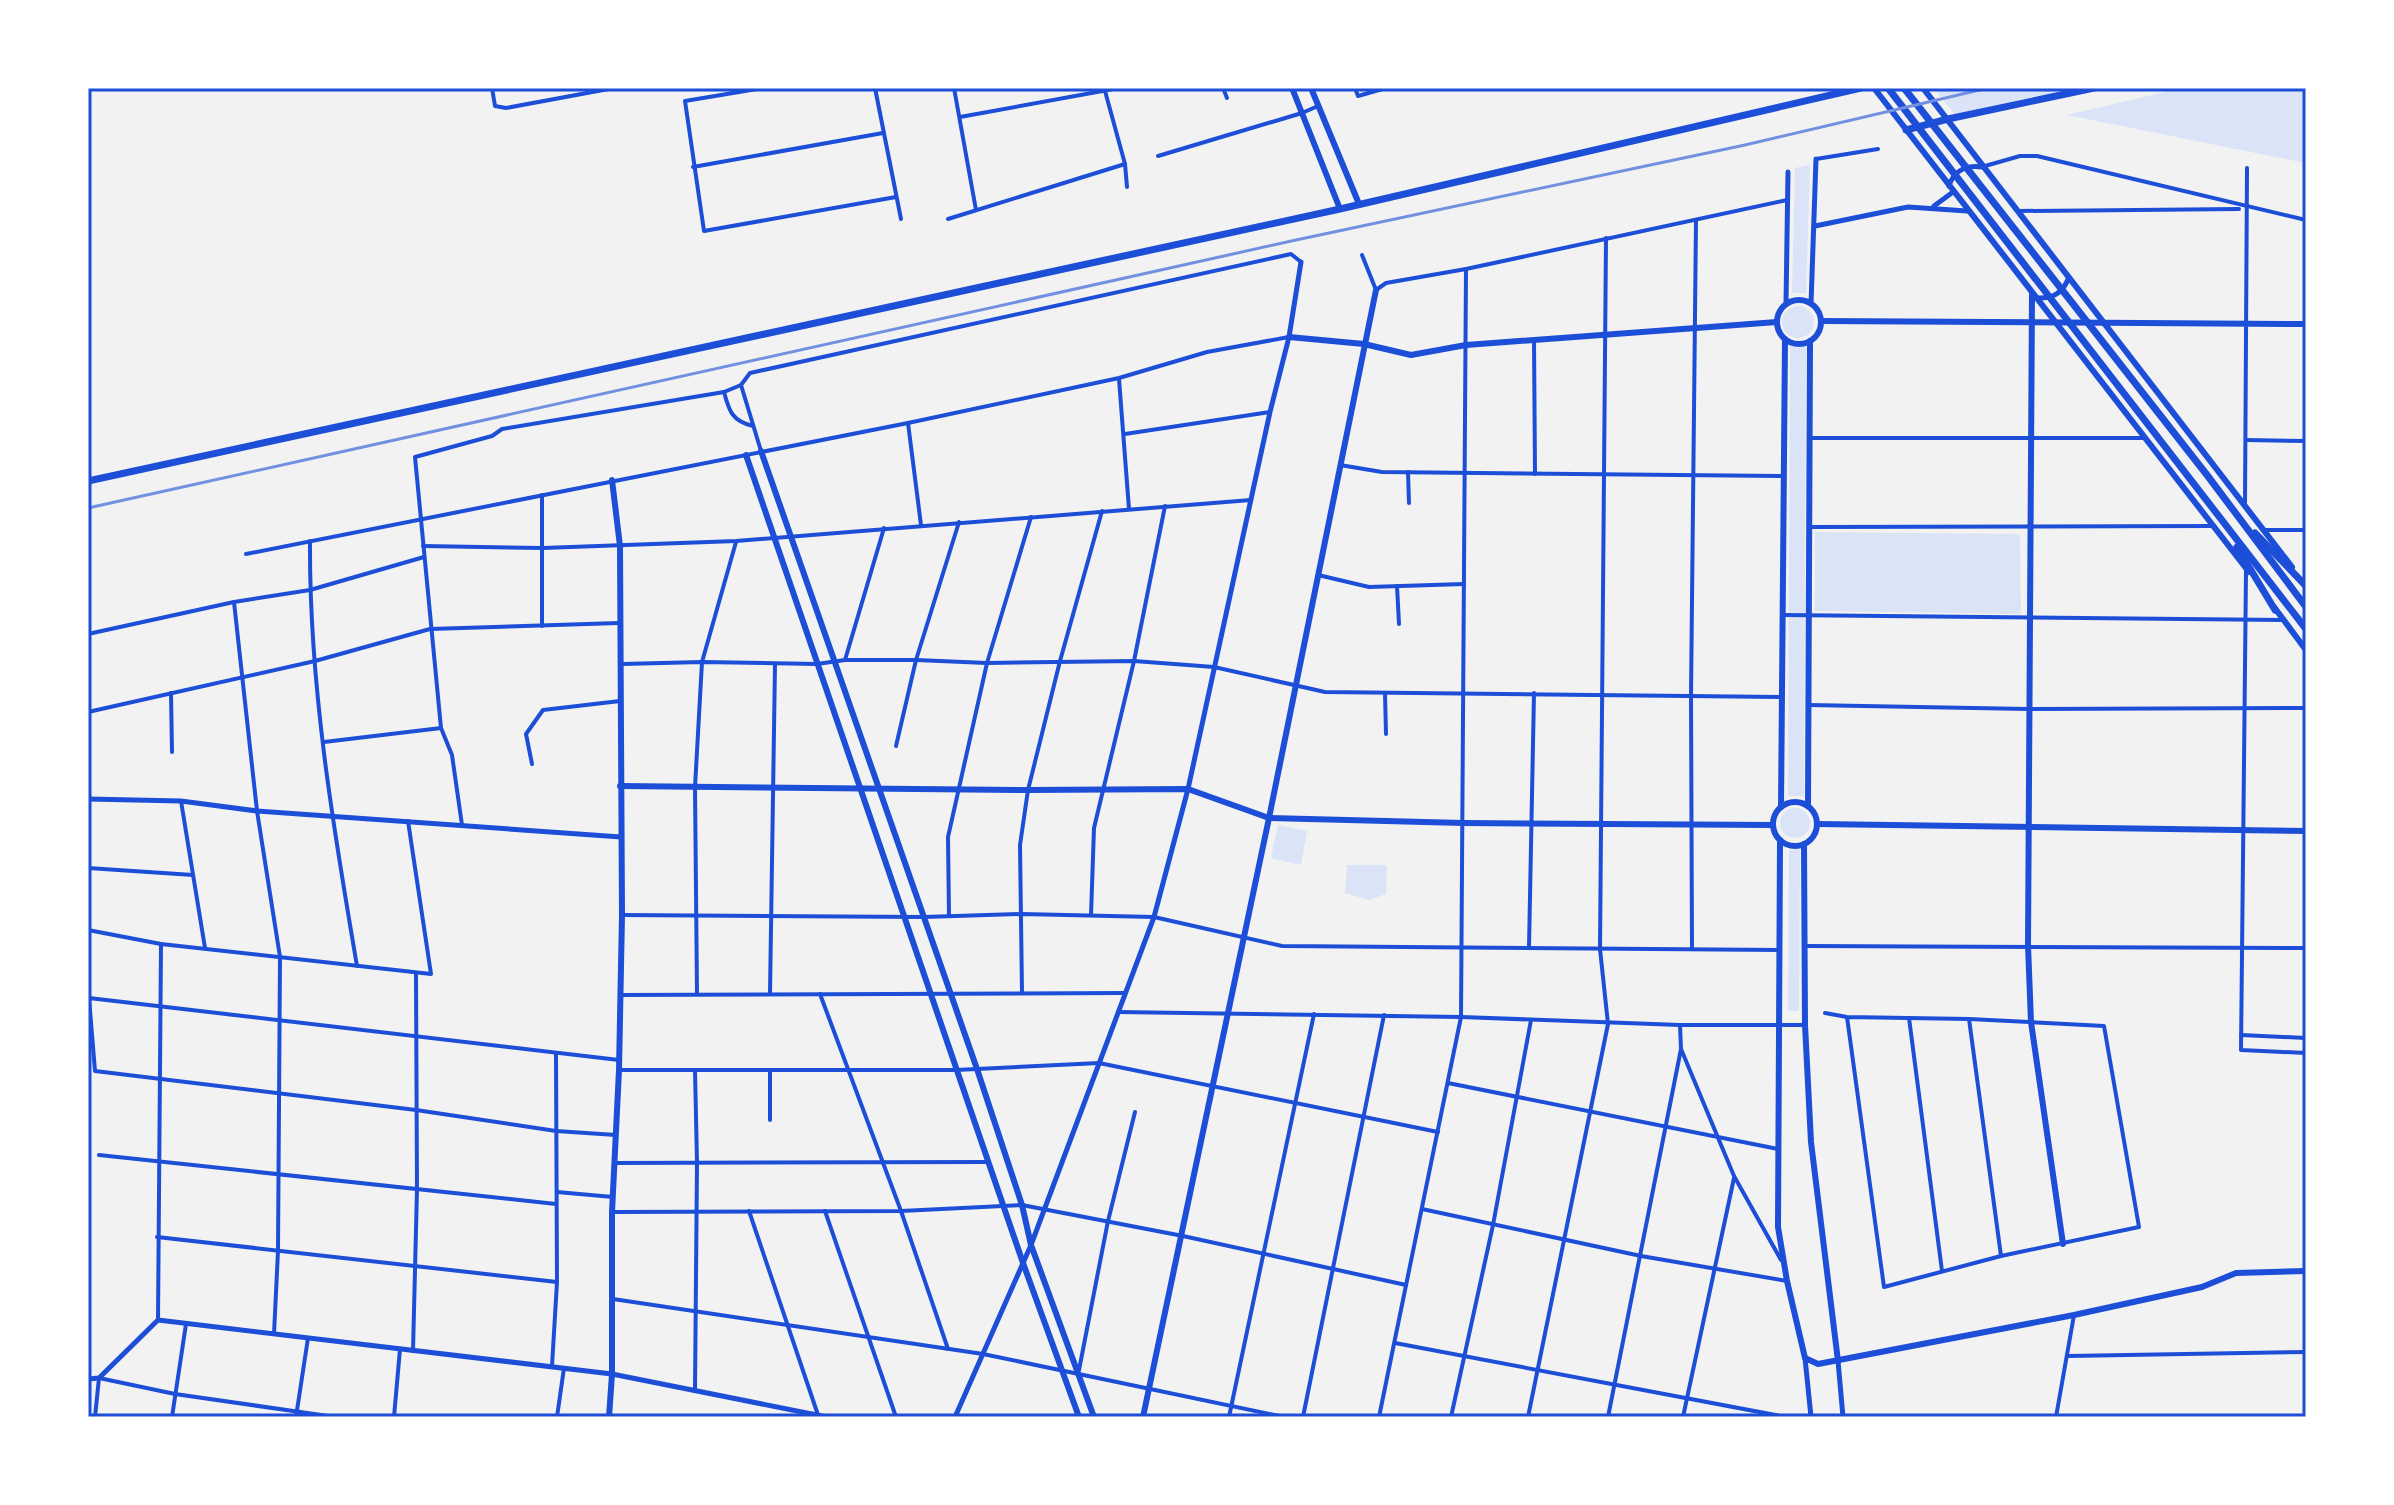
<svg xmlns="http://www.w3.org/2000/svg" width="2394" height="1505" font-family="Rubik,sans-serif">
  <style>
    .green { fill: #dbe4f7 }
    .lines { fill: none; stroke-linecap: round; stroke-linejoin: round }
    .minor { stroke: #1d4ed8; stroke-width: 4 }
    .tertiary { stroke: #1d4ed8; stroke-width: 5 }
    .secondary { stroke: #1d4ed8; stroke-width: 6 }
    .primary { stroke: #1d4ed8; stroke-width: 7 }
    .rail { stroke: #7290e2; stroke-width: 3 }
    .neatline { fill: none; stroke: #1d4ed8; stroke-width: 3 }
  </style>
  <rect width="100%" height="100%" fill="#f2f2f2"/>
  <!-- green -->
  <g class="green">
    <polygon points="1933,88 2075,88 1955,114"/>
    <polygon points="2182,88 2306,88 2306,163 2067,115"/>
    <polygon points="1810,165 1806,293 1792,293 1795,168"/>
    <circle cx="1798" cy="322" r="16"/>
    <polygon points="1790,346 1798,348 1806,346 1804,796 1788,796"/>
    <polygon points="1815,532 2020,534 2021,614 1815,611"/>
    <circle cx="1795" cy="823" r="15"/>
    <polygon points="1278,825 1307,831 1301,865 1271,858"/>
    <polygon points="1800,849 1799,1011 1788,1011 1789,850"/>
    <polygon points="1347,865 1387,865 1386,894 1369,900 1345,893"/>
  </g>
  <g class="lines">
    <!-- minor -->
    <g class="minor">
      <polyline points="492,88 495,106 506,108 614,88"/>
      <polyline points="763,88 685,101 704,231 896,197"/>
      <polyline points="875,88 901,219"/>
      <polyline points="954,88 976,210"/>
      <polyline points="1223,88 1227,98"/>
      <polyline points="1355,88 1358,96 1386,88"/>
      <polyline points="1462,88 1463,89"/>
      <polyline points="1105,91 1125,164 1127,187"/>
      <polyline points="960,117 1119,88"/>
      <polyline points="1158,156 1302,113 1318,106"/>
      <polyline points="1816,159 1878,149"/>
      <polyline points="1985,166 2020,156 2037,156 2306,220"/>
      <polyline points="693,167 883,133"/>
      <polyline points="2019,211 2239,209"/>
      <polyline points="948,219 1125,164"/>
      <polyline points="1362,255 1376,290 1386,283 1466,269 1787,200"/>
      <polyline points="1534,340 1535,474"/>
      <polyline points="1119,379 1129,509"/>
      <polyline points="741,385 761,451"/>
      <path d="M724,392c5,19 8,29 29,34"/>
      <polyline points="908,423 921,525"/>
      <polyline points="1125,434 1270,412"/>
      <polyline points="1810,438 2143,438"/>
      <polyline points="2246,440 2306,441"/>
      <polyline points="1340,465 1382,472 1784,476"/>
      <polyline points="1408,472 1409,503"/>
      <polyline points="542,495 542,626"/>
      <polyline points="2245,505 2247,168"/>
      <polyline points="1809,527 2213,526"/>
      <polyline points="2266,530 2306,530"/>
      <path d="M310,541c-1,142 23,285 47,425"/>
      <polyline points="423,546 543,548 736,541 1251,500"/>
      <polyline points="246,554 908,423 1119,378 1207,352 1289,337"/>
      <polyline points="2246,571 2241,1050 2306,1053"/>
      <polyline points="1318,575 1369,587 1464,584"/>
      <polyline points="1397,586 1399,624"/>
      <polyline points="234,602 257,811 280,957 278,1251 274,1334"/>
      <polyline points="1783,615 2283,620"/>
      <polyline points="88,634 234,602 310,590 424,557"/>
      <polyline points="845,660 884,528"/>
      <polyline points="622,664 702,662 817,664 845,660 916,660 987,663 1134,661 1214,667 1325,692 1782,697"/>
      <polyline points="171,693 172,752"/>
      <polyline points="1385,693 1386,734"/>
      <polyline points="1808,705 2028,709 2306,708"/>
      <polyline points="88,712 315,661 430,629 619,623"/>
      <polyline points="324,742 441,728"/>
      <polyline points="896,746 916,660 959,522"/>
      <polyline points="532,764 526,734 543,710 620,701"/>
      <polyline points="181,801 205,948"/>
      <polyline points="462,825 452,755 441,728 415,457 492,436 502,429 724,392 741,385 750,373 1291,254 1301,262"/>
      <polyline points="88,868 193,875"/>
      <polyline points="622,915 924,917 1022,914 1154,917 1282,946 1780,950"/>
      <polyline points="1091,915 1094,828 1134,661 1165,506"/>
      <polyline points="949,916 948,837 987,663 1031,517"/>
      <polyline points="88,930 161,944 431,974 408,821"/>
      <polyline points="1805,946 2306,948"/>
      <polyline points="1529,948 1534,693"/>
      <polyline points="1692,949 1691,696 1696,220"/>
      <polyline points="1022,993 1020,845 1028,790 1060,661 1102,511"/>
      <polyline points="697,994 695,787 702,662 736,542"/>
      <polyline points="770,994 775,664"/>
      <polyline points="820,994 901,1211 948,1349"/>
      <polyline points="620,995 1125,993"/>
      <polyline points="1118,1012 1461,1017 1680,1025 1804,1025"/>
      <polyline points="1825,1013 1847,1017 1969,1019 2104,1026 2139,1227 2001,1256 1884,1287 1847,1017"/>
      <polyline points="1909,1018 1942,1271"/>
      <polyline points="1969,1019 2001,1256"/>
      <polyline points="1680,1025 1681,1049 1734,1176 1781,1260"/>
      <polyline points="2241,1035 2306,1038"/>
      <polyline points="2305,1038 2306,1053"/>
      <polyline points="619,1070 956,1070 1099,1063 1438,1132"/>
      <polyline points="695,1070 697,1163 695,1391"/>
      <polyline points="770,1071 770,1120"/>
      <polyline points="1448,1083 1778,1149"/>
      <polyline points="616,1135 556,1131 416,1110 95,1071 89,998 619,1060"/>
      <polyline points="99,1155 556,1204"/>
      <polyline points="614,1163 988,1162"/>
      <polyline points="557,1192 613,1197"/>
      <polyline points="1422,1209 1641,1256 1787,1281"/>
      <polyline points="749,1211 818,1415"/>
      <polyline points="825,1211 896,1417"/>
      <polyline points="613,1212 901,1211 1022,1205 1183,1236 1406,1285"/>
      <polyline points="157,1237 557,1282"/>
      <polyline points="613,1299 983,1354 1284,1417"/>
      <polyline points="158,1320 161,944"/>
      <polyline points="1395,1343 1786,1417"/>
      <polyline points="413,1351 417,1189 416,974"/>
      <polyline points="2068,1356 2306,1352"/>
      <polyline points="552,1366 557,1282 556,1053"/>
      <polyline points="1079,1370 1108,1221 1135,1112"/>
      <polyline points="95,1417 99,1378 175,1394 335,1417"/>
      <polyline points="172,1417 186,1324"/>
      <polyline points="296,1417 308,1338"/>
      <polyline points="394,1417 400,1349"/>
      <polyline points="557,1417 564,1368"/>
      <polyline points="1229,1417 1314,1014"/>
      <polyline points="1303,1417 1384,1015"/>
      <polyline points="1379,1417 1461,1017 1466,269"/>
      <polyline points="1451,1417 1493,1225 1531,1020"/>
      <polyline points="1528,1417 1608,1024 1600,949 1606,238"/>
      <polyline points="1608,1417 1681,1049"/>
      <polyline points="1683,1417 1734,1178"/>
      <polyline points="2056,1417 2074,1315"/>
    </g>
    <!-- tertiary -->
    <g class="tertiary">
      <path d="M1949,186c5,-16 18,-21 33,-19"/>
      <polyline points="1934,206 1953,192"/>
      <polyline points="1815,226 1908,207 1967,211"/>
      <path d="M2036,298c17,1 27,-5 33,-21"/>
      <polyline points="1786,304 1788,172"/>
      <polyline points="1811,304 1816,159"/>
      <polyline points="88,799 181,801 257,811 621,837"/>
      <polyline points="1805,1358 1811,1417"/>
      <polyline points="1838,1361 1843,1417"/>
      <polyline points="88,1379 99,1378 158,1320 612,1374 827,1417"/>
      <polyline points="955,1417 1031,1245 1154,917 1188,789 1270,412 1289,337 1301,262"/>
    </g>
    <!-- secondary -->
    <g class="secondary">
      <polyline points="1292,88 1340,209"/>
      <polyline points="1311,88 1359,204"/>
      <polyline points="1874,88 2249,572"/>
      <polyline points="1923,88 2292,567"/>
      <polyline points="2032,294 2028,945 2031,1022 2063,1244"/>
      <circle cx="1799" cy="322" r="22"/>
      <polyline points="1821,321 2306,324"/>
      <polyline points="1289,337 1364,344 1411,355 1466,345 1777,322"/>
      <polyline points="761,451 977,1069 1022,1205 1031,1245 1094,1417"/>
      <polyline points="746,455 1023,1263 1079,1417"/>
      <polyline points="2274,607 2306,650"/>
      <polyline points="620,786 1028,790 1188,789 1269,818 1463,823 1773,825"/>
      <circle cx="1795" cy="824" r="22"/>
      <polyline points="1808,806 1810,341"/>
      <polyline points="1781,807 1785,340"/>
      <polyline points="1817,824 2306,831"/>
      <polyline points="1780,840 1778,1227 1787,1281 1805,1358 1818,1364 2074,1315 2202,1287 2236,1273 2306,1271"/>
      <polyline points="1804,844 1805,1025 1811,1142 1838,1361"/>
      <polyline points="609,1417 612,1374 612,1212 619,1070 622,915 620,546 612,480"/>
      <polyline points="1143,1417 1269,818 1376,290"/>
    </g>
    <!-- primary -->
    <g class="primary">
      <polyline points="1888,88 2306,629"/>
      <polyline points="1904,88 2207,475 2306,607"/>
      <polyline points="1906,130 1948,119 2094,88"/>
      <polyline points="88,481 1340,209 1861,88"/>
      <polyline points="2255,533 2306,586"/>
      <polyline points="2237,547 2275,610"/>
    </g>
    <!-- rail -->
    <polyline class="rail" points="88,508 1296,240 1745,145 1988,88"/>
  </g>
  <!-- border -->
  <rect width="2394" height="1505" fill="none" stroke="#ffffff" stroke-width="180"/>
  <rect x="90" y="90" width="2214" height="1325" class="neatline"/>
</svg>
